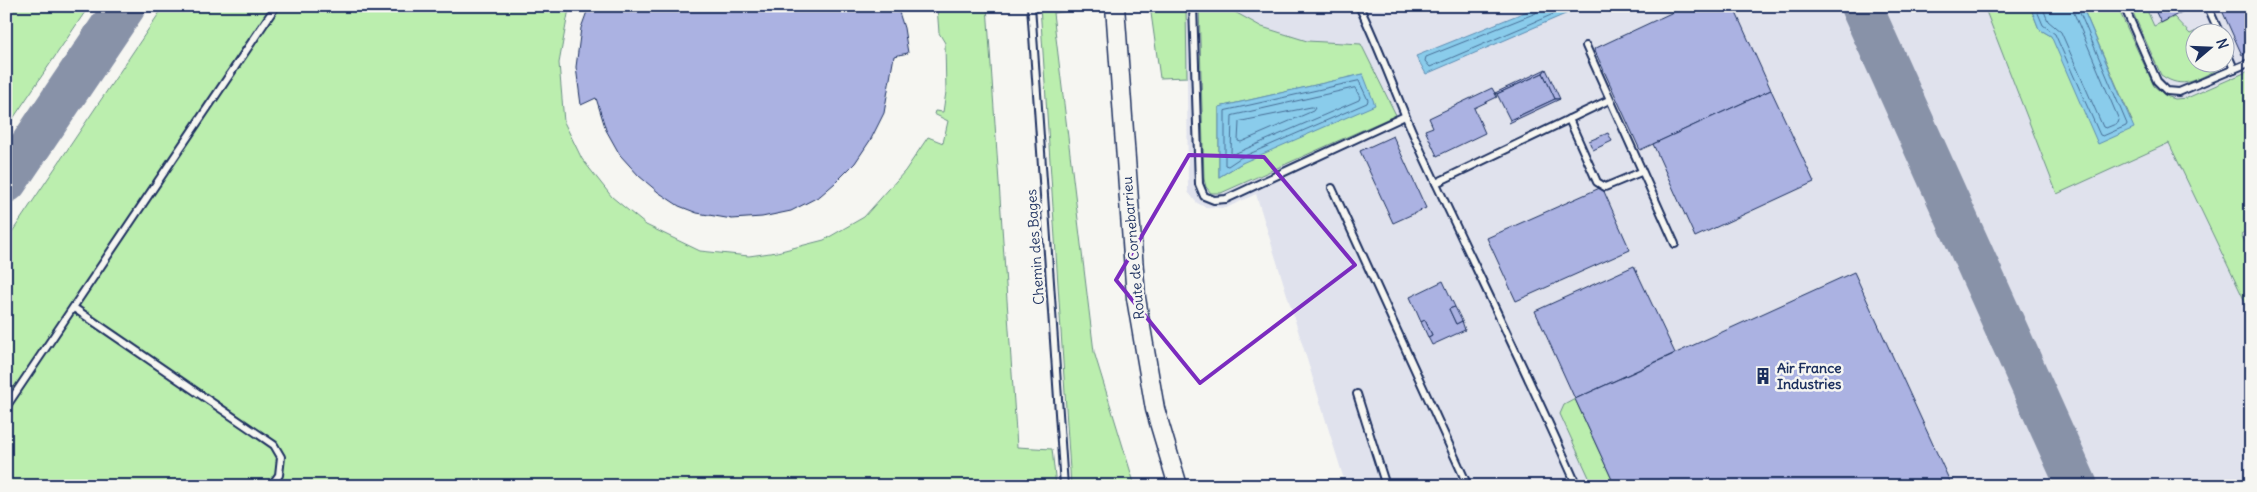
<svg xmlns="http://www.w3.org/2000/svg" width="2257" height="492" font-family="Delius,sans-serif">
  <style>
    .built { fill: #e0e2ed; fill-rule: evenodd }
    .green { fill: #bbeeae; stroke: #6b8e86; fill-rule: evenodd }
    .water { fill: #8acceb; stroke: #5e8db3 }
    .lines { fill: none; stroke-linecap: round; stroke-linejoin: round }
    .shore { stroke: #476e96; stroke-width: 1 }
    .taxiway { stroke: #8892a8; stroke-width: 42 }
    .building { fill: #abb2e2; stroke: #1b2f5e }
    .service-casing { stroke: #1b2f5e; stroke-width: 10 }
    .secondary-casing { stroke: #1b2f5e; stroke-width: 21 }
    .service { stroke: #f6f6f2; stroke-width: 6 }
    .secondary { stroke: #f6f6f2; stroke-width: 18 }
    .marked { fill: none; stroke: #7b2cbf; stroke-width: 4; stroke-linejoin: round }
    .labels { text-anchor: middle; stroke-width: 5; stroke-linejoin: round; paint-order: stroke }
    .street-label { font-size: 14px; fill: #1b2f5e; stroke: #f6f6f2 }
    .poi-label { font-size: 14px; font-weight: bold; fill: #1b2f5e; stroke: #f6f6f2; text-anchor: start }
  </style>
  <rect width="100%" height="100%" fill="#f6f6f2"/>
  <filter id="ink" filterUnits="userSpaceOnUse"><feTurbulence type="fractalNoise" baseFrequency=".02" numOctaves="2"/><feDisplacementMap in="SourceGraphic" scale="10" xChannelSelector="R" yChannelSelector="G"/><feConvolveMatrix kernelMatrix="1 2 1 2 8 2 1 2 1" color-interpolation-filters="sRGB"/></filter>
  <g filter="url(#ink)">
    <!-- built -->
    <path class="built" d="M1150,6h1101v480h-905l-90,-292 -30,14 -21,-1 -8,-4 -9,-11 -1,-114h-27zM2194,32h30v30h-30z"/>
    <!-- green -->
    <g class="green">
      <polygon points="6,6 89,6 6,129"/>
      <polygon points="164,6 571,6 568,14 559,63 564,122 582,159 612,197 646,225 700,251 749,256 777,252 824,240 864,217 905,171 928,137 943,143 948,121 934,114 935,111 943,112 946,92 945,43 939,33 937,6 987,6 1017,447 1052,449 1056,486 6,486 6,241"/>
      <polygon points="1040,6 1078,6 1078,10 1053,13 1094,352 1135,486 1071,486"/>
      <polygon points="1150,6 1186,6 1187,77 1160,78"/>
      <path d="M1199,6h25l38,21 45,14 54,3 35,71 -175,78h-10l-5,-6 -2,-8zM1364,74l-122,89 -23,14v-70z"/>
      <polygon points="1984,6 2030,6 2039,29 2051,36 2132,121 2082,6 2117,6 2154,86 2166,96 2175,99 2187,98 2251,70 2251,158 2246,163 2251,166 2251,228 2241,234 2251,254 2251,314 2169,143 2057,194"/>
      <path d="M2130,6h15l9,20 20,-9 16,17 18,-8 3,6h-17v30l28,1 -3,6c-23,10 -35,22 -58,6z"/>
      <polygon points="1575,399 1615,486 1593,486 1560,414 1564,405"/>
    </g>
    <!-- water -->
    <g class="water">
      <polygon points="1540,6 1584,6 1426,74 1416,56"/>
      <polygon points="2030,6 2082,6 2134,128 2098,144 2051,36 2039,29"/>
      <polygon points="1363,74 1375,105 1242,163 1219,177 1219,107"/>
    </g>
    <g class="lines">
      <!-- shore -->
      <g class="shore">
        <polyline points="1539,6 1536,13 1426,57 1425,61 1430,67 1572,6"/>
        <polyline points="2035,6 2043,25 2055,34 2100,135 2103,136 2126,126 2127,124 2077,6"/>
        <polyline points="2042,6 2048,21 2061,32 2103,127 2106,128 2118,123 2119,120 2071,6"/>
        <polygon points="1359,81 1368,100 1367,103 1240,158 1228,166 1225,165 1225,111"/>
        <polygon points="1355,88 1360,97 1359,100 1234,154 1231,153 1232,116"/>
        <polygon points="1312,107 1315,108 1313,111 1241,142 1238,141 1239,122"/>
      </g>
      <!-- taxiway -->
      <g class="taxiway">
        <polyline points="1861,6 2077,486"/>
        <polyline points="6,182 125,6"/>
      </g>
    </g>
    <!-- building -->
    <g class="building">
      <polygon points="589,6 897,6 904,28 908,53 894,56 884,113 871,139 855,163 835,183 820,196 791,211 762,217 732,219 697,213 679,206 658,192 639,176 620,155 606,130 596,98 581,105 576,67 581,28"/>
      <polygon points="1686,6 1733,6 1771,90 1640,150 1594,49"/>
      <polygon points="2153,6 2193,6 2161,23"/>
      <polygon points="2220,6 2251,6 2251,51 2242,55"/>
      <polygon points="1546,69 1543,73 1497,94 1495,93"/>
      <polygon points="1546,69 1560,99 1555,99 1543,73"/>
      <polygon points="1543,73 1555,99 1510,120 1497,94"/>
      <polygon points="1492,88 1497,97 1474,108 1485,133 1437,156 1425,130 1433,127 1429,118"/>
      <polygon points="1771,90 1814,182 1695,237 1653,144"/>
      <polygon points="1555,99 1560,99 1509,123 1510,120"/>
      <polygon points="1608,133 1612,141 1593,150 1589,141"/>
      <polygon points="1393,136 1426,208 1393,223 1360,151"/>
      <polygon points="1602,187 1630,250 1516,301 1487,238"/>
      <polygon points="1634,266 1675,353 1575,399 1535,311"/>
      <polygon points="1854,272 1952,486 1615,486 1575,399"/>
      <polygon points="1443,281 1455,307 1449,309 1456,324 1462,321 1465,330 1432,345 1428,337 1432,335 1425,320 1421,322 1410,297"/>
      <polygon points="1455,307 1462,321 1456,324 1449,309"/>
      <polygon points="1425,320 1432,335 1428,337 1421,322"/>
    </g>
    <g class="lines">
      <!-- service casing -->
      <g class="service-casing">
        <g id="service">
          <polyline points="1031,6 1064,486"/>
          <polyline points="1193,6 1199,184 1204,196 1214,200 1226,199 1405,116"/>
          <path d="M1359,6c23,47 39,96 61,143 52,112 107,223 157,337"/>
          <polyline points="2124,6 2157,81 2167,91 2179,92 2251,62"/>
          <polyline points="2208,7 2219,32"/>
          <polyline points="1586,46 1675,244"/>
          <polyline points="2224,46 2234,69"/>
          <polyline points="1569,119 1597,182 1605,187 1641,172"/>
          <polyline points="1436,183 1609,100"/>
          <polyline points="1332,188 1468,486"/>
          <polyline points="74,308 274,445 281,457 279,475 271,486"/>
          <polyline points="1357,394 1386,486"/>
          <polyline points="6,407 276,6"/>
        </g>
      </g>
      <!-- secondary casing -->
      <g class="secondary-casing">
        <polyline id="secondary" points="1115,6 1136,298 1155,409 1178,486"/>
      </g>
      <!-- service -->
      <use href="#service" class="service"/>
      <!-- secondary -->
      <use href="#secondary" class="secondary"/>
    </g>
  </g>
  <!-- marked area -->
  <path class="marked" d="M1189,155l75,2 91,108 -155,118 -84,-103z"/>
  <!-- icons -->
  <defs>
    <g id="building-bare" transform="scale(1.35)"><path d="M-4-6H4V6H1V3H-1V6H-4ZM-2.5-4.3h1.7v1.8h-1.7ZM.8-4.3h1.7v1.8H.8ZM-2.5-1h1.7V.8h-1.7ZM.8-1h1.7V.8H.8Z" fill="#1b2f5e" stroke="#f6f6f2" stroke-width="2.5" paint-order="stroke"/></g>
  </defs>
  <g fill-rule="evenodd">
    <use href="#building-bare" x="1763" y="376"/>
  </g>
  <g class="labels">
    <!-- street labels -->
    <g class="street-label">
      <text transform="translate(1035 247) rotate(-94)" y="5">Chemin des Bages</text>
      <text transform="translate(1133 248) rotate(-95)" y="5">Route de Cornebarrieu</text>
    </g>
    <!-- poi labels -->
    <g class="poi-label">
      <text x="1777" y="373">Air France<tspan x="1777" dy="16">Industries</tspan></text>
    </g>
  </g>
  <!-- margin -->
  <rect width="2257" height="492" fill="none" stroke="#f6f6f2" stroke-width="25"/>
  <rect x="12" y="12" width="2232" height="467" fill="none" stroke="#1b2f5e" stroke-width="2" filter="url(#ink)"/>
  <!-- north arrow -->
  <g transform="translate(2210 48) rotate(71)"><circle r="24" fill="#f6f6f2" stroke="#9ea6b7"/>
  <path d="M0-4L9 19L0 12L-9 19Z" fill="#1b2f5e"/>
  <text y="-8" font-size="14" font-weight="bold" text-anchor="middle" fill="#1b2f5e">N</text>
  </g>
</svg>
